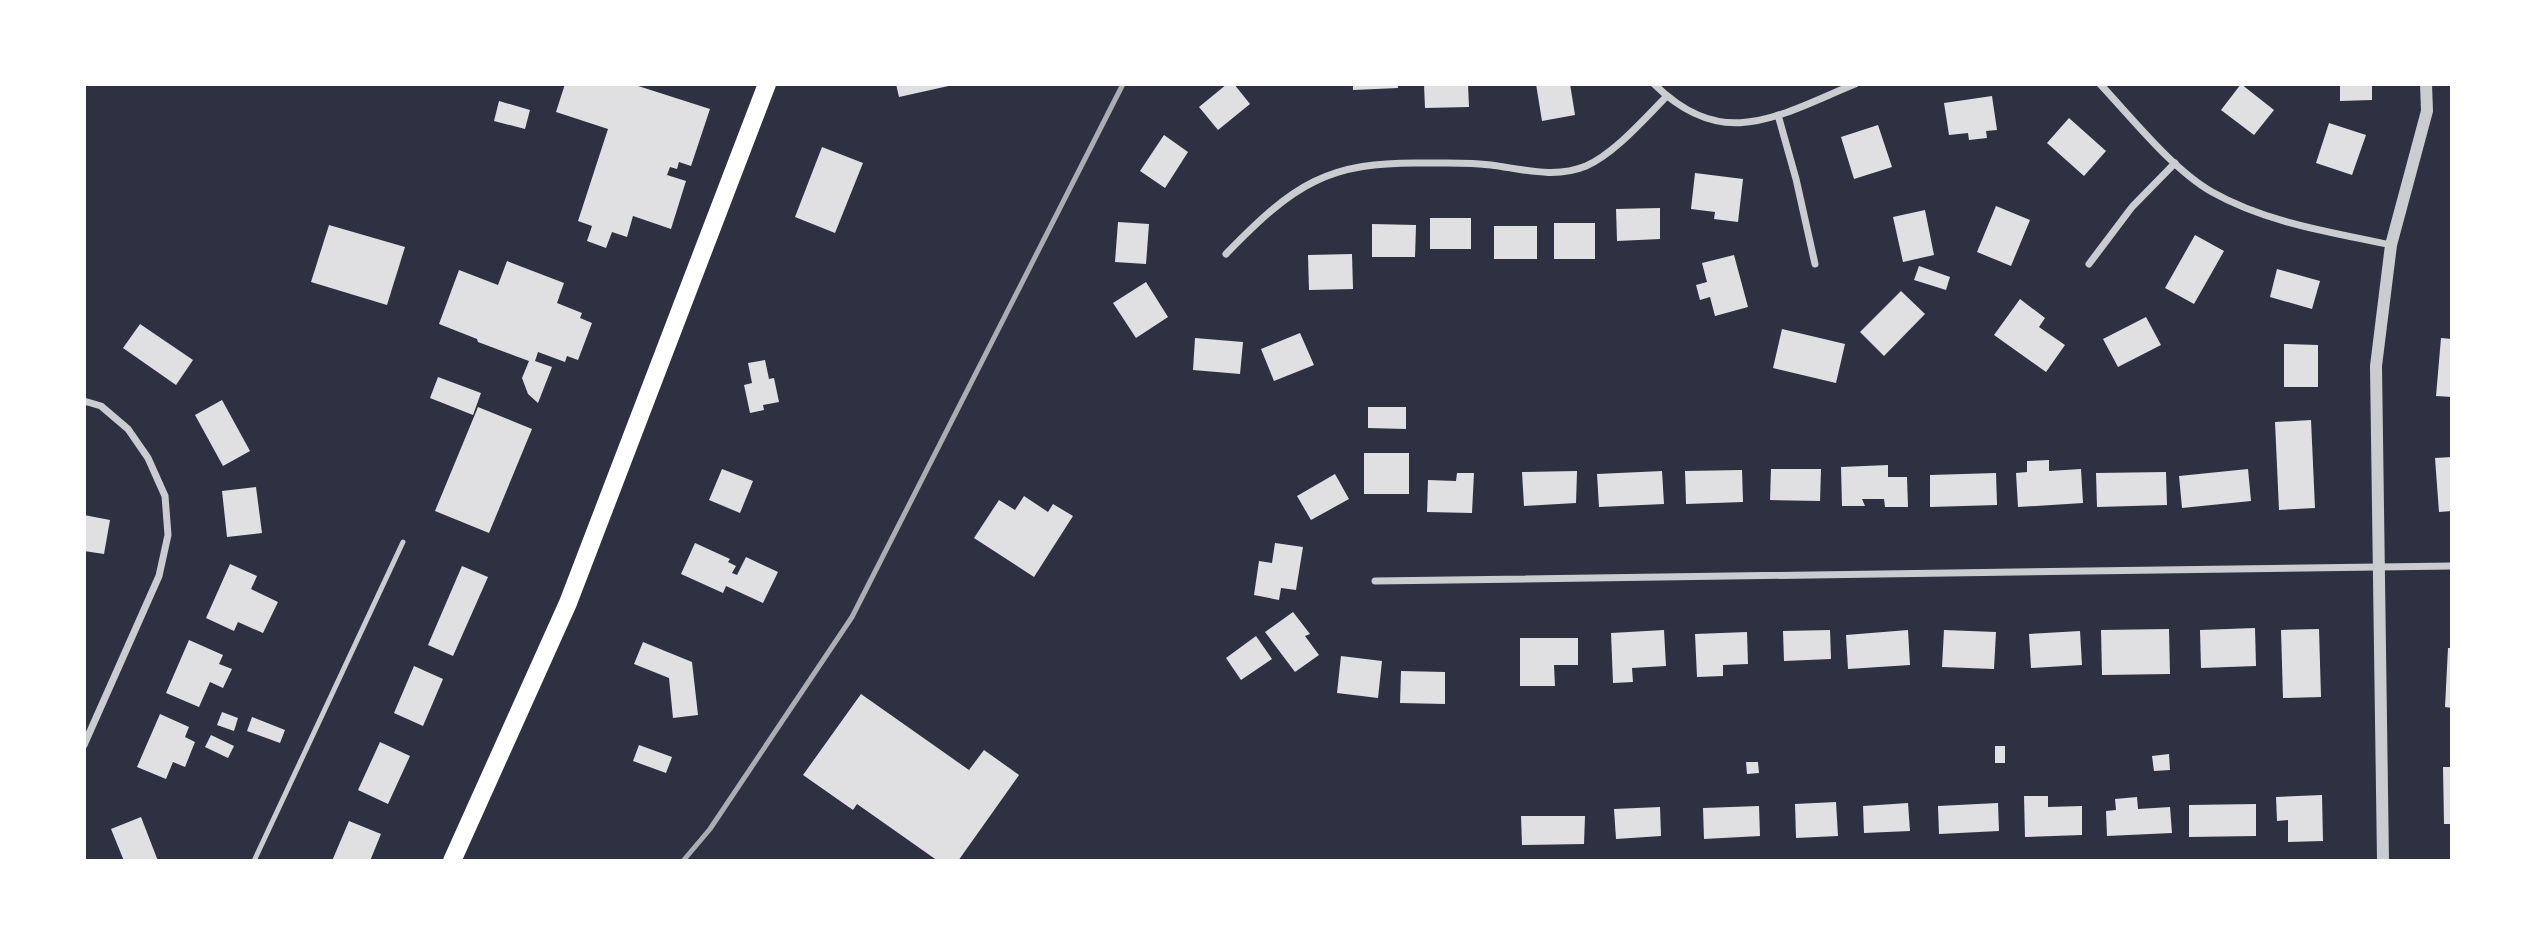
<svg xmlns="http://www.w3.org/2000/svg" width="2536" height="945" font-family="Mulish,sans-serif">
  <style>
    .building { fill: #e0e0e3 }
    .lines { fill: none; stroke-linecap: round; stroke-linejoin: round }
    .service { stroke: #caccd0; stroke-width: 5 }
    .minor { stroke: #caccd0; stroke-width: 7 }
    .tertiary { stroke: #caccd0; stroke-width: 12 }
    .primary { stroke: #fff; stroke-width: 18 }
    .rail { stroke: #abadb3; stroke-width: 5 }
  </style>
  <rect width="100%" height="100%" fill="#2d3142"/>
  <!-- building -->
  <g class="building">
    <polygon points="565,84 632,84 710,109 691,166 679,162 677,169 670,167 667,175 686,181 671,229 633,216 627,237 612,232 606,248 587,241 592,226 578,221 608,129 556,112"/>
    <polygon points="896,84 952,84 953,85 899,97"/>
    <polygon points="1227,84 1234,84 1250,104 1218,130 1199,107"/>
    <polygon points="1353,84 1398,84 1398,88 1353,90"/>
    <polygon points="1424,84 1468,84 1469,107 1425,108"/>
    <polygon points="1536,84 1570,84 1575,115 1542,121"/>
    <polygon points="2241,84 2274,110 2254,135 2221,110"/>
    <polygon points="2340,84 2372,84 2372,100 2340,101"/>
    <polygon points="1992,96 1997,130 1986,131 1987,138 1969,140 1968,133 1949,135 1944,103"/>
    <polygon points="499,101 530,110 525,129 494,121"/>
    <polygon points="2069,118 2106,151 2084,176 2047,143"/>
    <polygon points="2329,123 2366,135 2352,175 2316,163"/>
    <polygon points="1878,125 1892,167 1854,179 1841,137"/>
    <polygon points="1164,135 1188,152 1165,188 1140,171"/>
    <polygon points="822,147 863,163 835,233 795,217"/>
    <polygon points="1695,173 1743,179 1738,222 1714,219 1715,212 1691,209"/>
    <polygon points="1996,206 2030,220 2011,266 1977,252"/>
    <polygon points="1660,208 1660,239 1617,241 1616,209"/>
    <polygon points="1925,210 1934,255 1903,262 1893,217"/>
    <rect x="1430" y="218" width="41" height="31"/>
    <polygon points="1118,222 1149,224 1146,264 1115,262"/>
    <rect x="1554" y="223" width="41" height="36"/>
    <polygon points="1372,224 1416,225 1415,257 1372,257"/>
    <polygon points="329,225 405,247 387,305 311,282"/>
    <rect x="1494" y="226" width="43" height="33"/>
    <polygon points="2195,235 2224,251 2194,304 2165,288"/>
    <polygon points="1352,254 1353,289 1309,290 1308,255"/>
    <polygon points="1734,255 1748,307 1715,316 1710,297 1700,300 1696,285 1707,282 1702,263"/>
    <polygon points="507,261 564,283 557,303 582,313 580,318 592,323 578,360 567,356 565,362 538,352 535,361 552,367 538,403 528,394 522,378 529,361 478,342 477,339 439,324 459,270 498,285"/>
    <polygon points="1919,266 1950,277 1946,290 1914,280"/>
    <polygon points="2277,269 2320,281 2312,309 2270,297"/>
    <polygon points="1146,282 1168,317 1136,338 1113,303"/>
    <polygon points="1901,291 1925,314 1884,356 1860,332"/>
    <polygon points="2020,299 2045,318 2039,327 2065,345 2046,372 1994,335"/>
    <polygon points="2146,317 2161,345 2118,367 2103,339"/>
    <polygon points="140,324 193,360 176,385 123,348"/>
    <polygon points="1782,329 1845,344 1836,383 1773,368"/>
    <polygon points="1300,333 1314,365 1274,381 1261,349"/>
    <polygon points="1195,338 1243,342 1240,374 1193,370"/>
    <polygon points="2441,338 2452,339 2452,397 2436,396"/>
    <polygon points="2284,344 2318,345 2318,387 2284,387"/>
    <polygon points="765,360 769,379 774,378 779,402 763,405 764,410 750,413 744,385 752,383 748,363"/>
    <polygon points="438,377 481,393 473,415 430,398"/>
    <polygon points="222,400 250,451 223,466 195,415"/>
    <polygon points="478,407 532,429 489,533 435,511"/>
    <polygon points="1368,407 1406,407 1406,429 1368,428"/>
    <polygon points="2311,420 2315,508 2279,510 2275,422"/>
    <rect x="1364" y="453" width="45" height="41"/>
    <polygon points="2452,457 2452,511 2439,512 2435,458"/>
    <polygon points="2049,460 2049,471 2081,469 2083,503 2018,507 2016,473 2027,472 2027,461"/>
    <polygon points="1888,465 1888,477 1907,477 1908,507 1885,507 1884,499 1862,499 1865,506 1842,506 1841,467"/>
    <polygon points="722,469 753,481 740,513 709,500"/>
    <polygon points="1771,469 1821,469 1820,501 1770,500"/>
    <polygon points="2248,469 2251,501 2182,508 2179,476"/>
    <polygon points="1742,470 1743,502 1686,504 1685,471"/>
    <polygon points="1577,471 1576,503 1524,506 1522,472"/>
    <polygon points="1662,471 1664,504 1599,507 1597,474"/>
    <polygon points="2166,472 2167,505 2097,507 2096,473"/>
    <polygon points="1457,473 1474,473 1472,513 1427,512 1428,480 1456,481"/>
    <polygon points="1996,473 1997,505 1930,507 1930,475"/>
    <polygon points="1335,474 1349,499 1311,520 1297,496"/>
    <polygon points="256,487 262,533 227,537 222,491"/>
    <polygon points="1024,496 1048,512 1053,504 1073,516 1034,577 974,538 999,500 1015,510"/>
    <polygon points="84,515 110,520 104,554 84,551"/>
    <polygon points="695,543 730,559 728,562 736,566 732,573 737,575 746,557 778,572 763,603 726,586 723,593 681,574"/>
    <polygon points="1275,543 1303,547 1296,590 1281,588 1279,600 1254,595 1259,561 1272,563"/>
    <polygon points="230,564 257,576 251,589 278,602 263,633 238,622 234,631 206,618"/>
    <polygon points="462,566 488,577 453,656 428,645"/>
    <polygon points="1293,612 1310,634 1305,636 1319,655 1295,672 1265,632"/>
    <polygon points="2255,628 2256,666 2201,668 2200,630"/>
    <polygon points="2169,629 2170,674 2102,675 2101,630"/>
    <polygon points="2319,629 2321,697 2283,698 2281,630"/>
    <polygon points="1664,630 1666,666 1632,668 1633,682 1613,683 1611,633"/>
    <polygon points="1830,630 1831,659 1784,661 1783,631"/>
    <polygon points="1908,630 1910,665 1848,669 1846,635"/>
    <polygon points="1944,630 1996,632 1994,669 1942,667"/>
    <polygon points="2080,631 2082,665 2031,668 2029,634"/>
    <polygon points="1747,632 1748,664 1723,665 1723,676 1697,677 1695,634"/>
    <polygon points="1256,636 1272,659 1241,680 1226,658"/>
    <polygon points="1520,638 1578,638 1578,665 1554,665 1555,686 1520,686"/>
    <polygon points="189,640 223,655 219,664 232,669 223,688 210,682 199,707 166,693"/>
    <polygon points="643,642 692,662 698,715 673,718 669,678 634,664"/>
    <polygon points="2448,648 2452,648 2452,708 2445,707"/>
    <polygon points="1341,656 1382,661 1378,698 1337,693"/>
    <polygon points="414,666 443,679 423,726 394,713"/>
    <polygon points="1401,671 1445,672 1445,704 1400,703"/>
    <polygon points="861,694 969,770 984,750 1019,775 958,861 938,861 857,804 853,810 803,775"/>
    <polygon points="222,712 238,718 234,731 217,725"/>
    <polygon points="160,714 189,727 185,737 195,742 185,767 173,762 166,779 137,767"/>
    <polygon points="252,717 285,730 280,743 247,731"/>
    <polygon points="211,735 234,746 228,758 205,747"/>
    <polygon points="380,742 410,756 388,804 358,790"/>
    <polygon points="639,745 672,757 666,773 633,761"/>
    <rect x="1995" y="746" width="10" height="17"/>
    <polygon points="2169,754 2170,770 2154,771 2152,756"/>
    <polygon points="1746,762 1758,762 1759,773 1747,774"/>
    <polygon points="2443,767 2452,767 2452,824 2444,824"/>
    <polygon points="2322,795 2323,841 2288,842 2288,820 2277,821 2276,797"/>
    <polygon points="2024,796 2048,796 2048,807 2082,806 2082,835 2025,837"/>
    <polygon points="2137,797 2138,809 2170,807 2172,833 2107,836 2106,811 2116,810 2115,799"/>
    <polygon points="1836,802 1838,836 1796,838 1795,804"/>
    <polygon points="1908,803 1910,831 1864,833 1863,806"/>
    <polygon points="1998,803 1999,831 1939,834 1938,806"/>
    <polygon points="2256,804 2256,836 2189,837 2189,805"/>
    <polygon points="1759,806 1760,836 1704,839 1703,808"/>
    <polygon points="1660,807 1661,836 1616,839 1614,809"/>
    <polygon points="1521,816 1585,816 1584,844 1522,845"/>
    <polygon points="141,817 158,861 124,861 111,829"/>
    <polygon points="349,821 381,834 370,861 332,861"/>
  </g>
  <g class="lines">
    <!-- service -->
    <polyline class="service" points="254,861 403,542"/>
    <!-- minor -->
    <g class="minor">
      <path d="M1654,84c70,69 125,31 201,0"/>
      <path d="M2100,84c31,33 73,86 112,108 55,31 119,40 179,53"/>
      <polyline points="1778,115 1796,179 1815,264"/>
      <path d="M1226,254c68,-70 101,-93 200,-91 22,0 43,-1 65,2 31,4 64,14 95,1 29,-13 58,-47 81,-70"/>
      <polyline points="2089,264 2132,207 2175,163"/>
      <polyline points="84,401 101,406 128,429 148,458 165,496 168,535 159,576 84,745"/>
      <polyline points="1375,581 2452,566"/>
    </g>
    <!-- tertiary -->
    <polyline class="tertiary" points="2383,861 2376,366 2391,245 2427,111 2426,84"/>
    <!-- primary -->
    <polyline class="primary" points="452,861 568,603 767,84"/>
    <!-- rail -->
    <polyline class="rail" points="683,861 710,829 852,617 1123,84"/>
  </g>
  <!-- border -->
  <rect width="2536" height="945" fill="none" stroke="#ffffff" stroke-width="172"/>
</svg>
